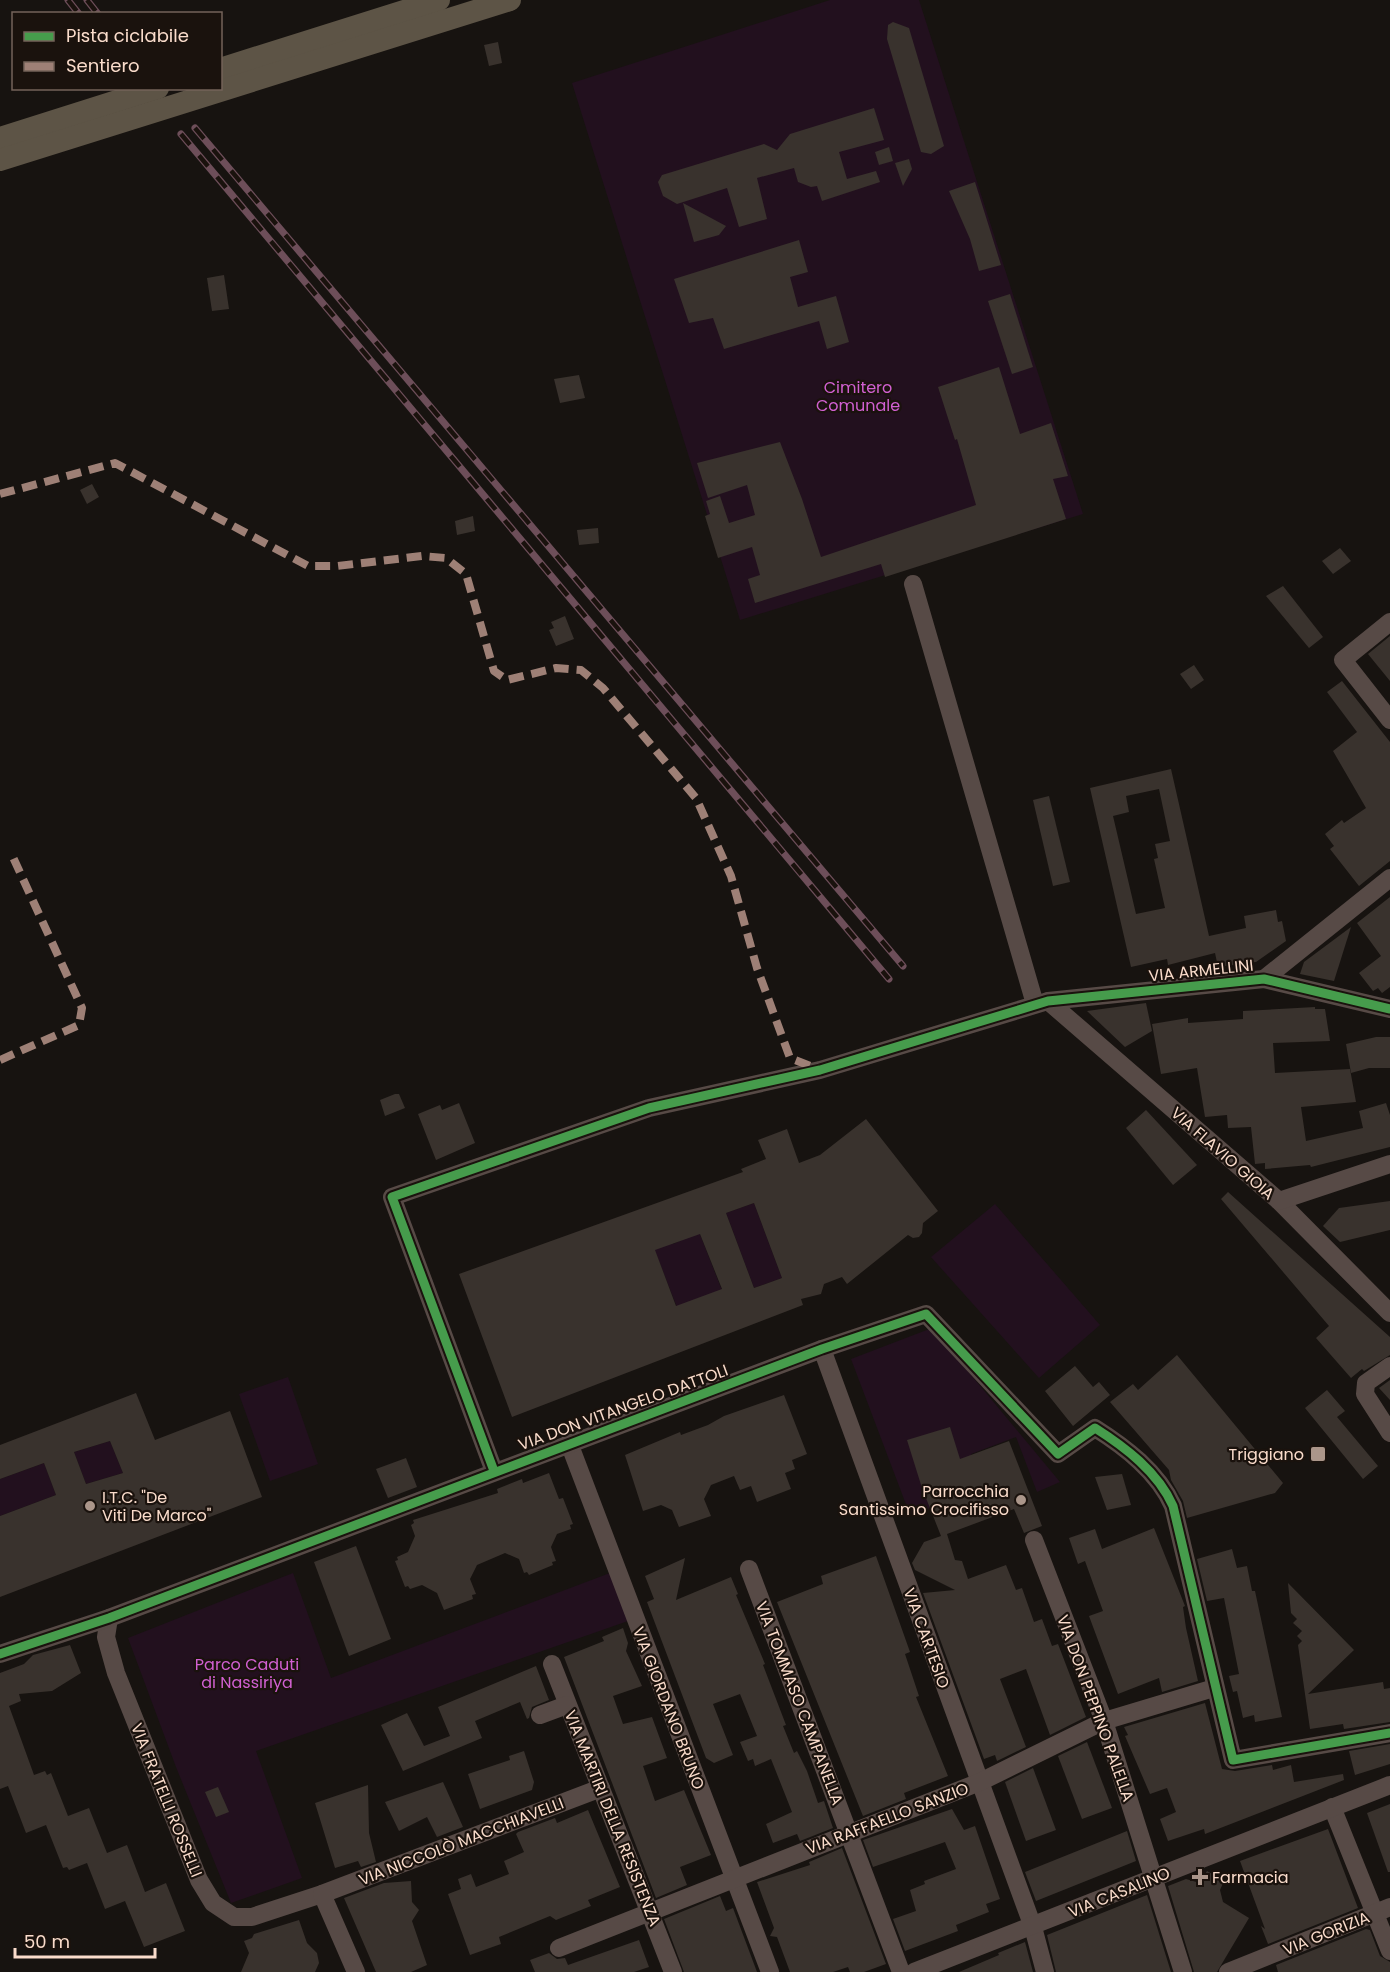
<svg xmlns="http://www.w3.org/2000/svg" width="1390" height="1972" font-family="Poppins,sans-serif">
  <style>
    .green { fill: #22101e }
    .building { fill: #39322d; fill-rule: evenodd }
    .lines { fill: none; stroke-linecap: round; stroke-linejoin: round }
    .minor { stroke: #574a46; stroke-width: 18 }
    .major { stroke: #5d5446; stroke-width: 22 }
    .rail-casing { stroke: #6d4e59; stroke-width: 7 }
    .rail { stroke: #1a120d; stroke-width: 4.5; stroke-dasharray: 14; stroke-linecap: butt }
    .quiet { stroke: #9e8076; stroke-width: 8; stroke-dasharray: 15 8; stroke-linecap: butt }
    .cycleway-casing { stroke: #1a120d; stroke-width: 13 }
    .cycleway { stroke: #469c4c; stroke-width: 9 }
    .poi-dot { fill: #ab968a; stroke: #1a120d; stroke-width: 2 }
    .labels { text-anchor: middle; stroke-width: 4.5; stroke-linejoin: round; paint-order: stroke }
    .park-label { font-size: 16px; fill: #d160d1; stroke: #1a120d }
    .street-label { font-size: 16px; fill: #fadccb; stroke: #1a120d }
    .poi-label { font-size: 16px; fill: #fadccb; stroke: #1a120d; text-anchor: end }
  </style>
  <rect width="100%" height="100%" fill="#171310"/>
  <!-- green -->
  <g class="green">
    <polygon points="830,0 919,0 1083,514 740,620 572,83"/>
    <polygon points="754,1203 782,1278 754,1288 726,1213"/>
    <polygon points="995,1204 1100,1325 1039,1378 931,1257"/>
    <polygon points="696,1224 725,1298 680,1315 651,1241 670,1234 673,1244 682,1240"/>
    <polygon points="932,1328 1060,1482 1037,1492 1016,1437 971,1454 984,1490 910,1515 851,1359"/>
    <polygon points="288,1377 318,1464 270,1481 239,1394"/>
    <polygon points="110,1441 123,1473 86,1484 74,1452"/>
    <polygon points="44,1463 56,1495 0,1516 0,1479"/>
    <polygon points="293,1573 331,1678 610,1573 628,1621 256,1751 302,1878 231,1903 176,1767 128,1638"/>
  </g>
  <!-- building -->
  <g class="building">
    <polygon points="893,22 909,28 944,146 931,154 921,152 887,39 888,25"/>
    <polygon points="498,42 502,63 489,66 484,45"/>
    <polygon points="874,108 884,140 839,152 847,179 876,171 880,182 822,201 817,186 811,187 798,182 794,168 757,178 767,219 739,227 727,188 677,204 663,196 658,182 662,175 764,144 777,150 790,134"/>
    <polygon points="889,147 893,161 879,165 875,152"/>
    <polygon points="909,159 912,169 903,186 895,163"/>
    <polygon points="975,182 1001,265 979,271 970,239 949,191"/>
    <polygon points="683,203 726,226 719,235 694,242"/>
    <polygon points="799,240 808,272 790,277 798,307 836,296 849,342 827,349 819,321 724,349 713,318 689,323 674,279"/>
    <polygon points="224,275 229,309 212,311 207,278"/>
    <polygon points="1010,294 1033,367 1012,374 988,301"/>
    <polygon points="999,367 1020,434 1051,423 1068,476 1053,479 1066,519 885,577 881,564 755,603 748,579 760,575 752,547 718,558 705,516 710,514 706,501 720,496 729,523 755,515 747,485 708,498 697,463 780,442 802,499 821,557 976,505 957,439 955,440 938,387"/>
    <polygon points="579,375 585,398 560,403 554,379"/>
    <polygon points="92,484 99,497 87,504 80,490"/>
    <polygon points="473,516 475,531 457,535 455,521"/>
    <polygon points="598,528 599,543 579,545 577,530"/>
    <polygon points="1340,548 1351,561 1333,574 1322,561"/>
    <polygon points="1283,586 1323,637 1309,648 1266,596"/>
    <polygon points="565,616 574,639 556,646 549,630 554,628 551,622"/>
    <polygon points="1390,636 1390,681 1368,654"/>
    <polygon points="1194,665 1204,680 1191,689 1180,674"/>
    <polygon points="1342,681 1390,742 1390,861 1359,886 1330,849 1334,846 1325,834 1342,820 1344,823 1366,808 1333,751 1357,732 1327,692"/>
    <path d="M1171,769l38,167 37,-8 -2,-12 32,-6 2,12 4,-1 4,20 -30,21 -38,5 -3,-14 -47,12 -1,-6 -36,8 -41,-179zM1159,789l11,52 -15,3 3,14 -4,1 11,49 -29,6 -23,-98 16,-4 -3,-16z"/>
    <polygon points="1049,796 1070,882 1053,886 1033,800"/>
    <polygon points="1390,897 1390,987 1382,993 1378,988 1373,991 1359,973 1381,956 1357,923"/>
    <polygon points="1351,927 1334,981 1300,974 1304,962"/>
    <polygon points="1146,1003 1152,1031 1125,1047 1087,1011"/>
    <polygon points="1315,1007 1315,1009 1325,1009 1330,1041 1273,1043 1275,1073 1350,1069 1356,1102 1301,1107 1306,1141 1363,1128 1359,1111 1386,1103 1390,1115 1390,1147 1311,1167 1310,1165 1265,1169 1265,1163 1255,1164 1251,1127 1228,1128 1227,1115 1205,1117 1197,1068 1161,1074 1152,1024 1188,1018 1188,1023 1243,1019 1243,1011"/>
    <polygon points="1376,1037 1390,1037 1390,1068 1369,1068 1351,1073 1346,1044"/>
    <polygon points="395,1094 399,1094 405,1108 385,1116 380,1100"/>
    <polygon points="459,1103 475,1143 436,1160 418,1114 440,1105 442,1110"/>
    <polygon points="1146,1110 1197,1165 1173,1185 1126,1128"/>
    <path d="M866,1119l72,92 -15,12 -1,10 -3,4 -6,1 -5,-3 -61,49 -5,-7 -18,7 -3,10 -20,5 2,6 -291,112 -53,-143 284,-102 -2,-3 25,-10 -8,-19 29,-11 12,34 21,-8zM754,1203l28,75 -28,10 -28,-75zM700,1234l22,55 -46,17 -21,-56z"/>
    <polygon points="1228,1192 1390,1337 1390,1355 1364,1371 1362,1369 1351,1378 1316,1338 1329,1326 1221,1199"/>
    <polygon points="1390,1201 1390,1230 1340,1242 1323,1226 1339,1208"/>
    <polygon points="1177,1355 1283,1483 1275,1493 1187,1518 1183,1501 1171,1480 1169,1470 1110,1402 1133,1384 1138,1390"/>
    <polygon points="1075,1366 1093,1387 1099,1382 1110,1395 1073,1426 1045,1391"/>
    <polygon points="1390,1380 1390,1400 1379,1388"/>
    <polygon points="1327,1390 1345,1411 1337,1417 1378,1466 1363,1479 1305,1408"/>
    <path d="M136,1393l19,47 75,-29 32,86 -262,100v-81l56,-21 -12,-32 -44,16v-34zM110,1441l13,32 -37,11 -12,-32z"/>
    <polygon points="784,1395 807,1454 792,1460 795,1469 785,1473 791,1489 757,1502 751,1486 740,1490 734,1476 711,1485 704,1499 711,1516 679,1527 672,1510 661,1505 643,1511 625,1455 680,1432 681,1435 708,1425 724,1416"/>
    <polygon points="950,1427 960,1459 1009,1441 1042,1526 1024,1533 1014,1509 947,1534 955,1560 962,1561 968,1579 1006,1565 1016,1590 1022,1588 1034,1622 1042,1619 1052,1646 1058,1644 1086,1717 1050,1735 1026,1669 1000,1679 1026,1747 997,1761 995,1755 984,1759 923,1593 955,1590 915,1570 912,1563 924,1542 941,1536 922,1488 907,1440"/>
    <polygon points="406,1458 417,1487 388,1498 376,1469"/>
    <polygon points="549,1473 559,1499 563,1498 573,1524 570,1525 571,1529 557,1534 551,1547 556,1561 552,1562 553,1565 529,1575 527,1572 524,1573 519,1559 505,1553 477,1565 470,1579 476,1594 472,1595 473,1599 444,1610 437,1593 422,1585 410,1589 408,1586 405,1587 395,1561 398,1560 397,1557 408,1552 415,1536 411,1525 414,1523 413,1520 498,1493 497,1489 522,1479 523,1483"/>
    <polygon points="1122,1474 1131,1505 1107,1510 1095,1477"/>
    <polygon points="1154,1528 1185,1606 1183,1607 1186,1628 1198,1681 1162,1692 1159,1678 1118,1694 1089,1616 1103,1611 1085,1561 1078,1564 1069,1538 1095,1529 1102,1549"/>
    <polygon points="356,1546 391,1639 349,1656 314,1562"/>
    <polygon points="1232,1549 1237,1568 1247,1566 1252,1591 1255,1591 1282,1717 1255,1722 1254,1715 1243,1718 1237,1691 1233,1692 1229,1676 1239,1674 1224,1598 1207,1601 1197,1559"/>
    <polygon points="876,1556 910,1652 905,1654 919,1696 916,1697 948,1776 904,1793 906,1799 863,1816 777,1602 823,1584 821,1576"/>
    <polygon points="685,1558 676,1600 731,1577 738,1594 736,1595 765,1664 763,1665 786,1725 783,1726 794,1753 797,1751 807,1771 818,1803 824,1801 833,1828 800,1841 797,1834 773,1843 766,1824 792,1812 771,1759 755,1766 753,1759 748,1761 740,1742 757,1736 740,1694 713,1704 733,1755 714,1763 706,1758 647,1602 654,1599 645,1576"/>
    <polygon points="1288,1583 1354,1650 1308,1694 1383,1682 1384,1689 1390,1688 1390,1722 1344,1729 1343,1724 1310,1729 1298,1645 1302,1641 1297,1636 1302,1631 1293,1623 1297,1619 1291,1613"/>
    <polygon points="623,1628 628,1643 626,1651 642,1686 613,1696 623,1724 652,1717 667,1758 643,1766 655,1801 684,1790 711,1855 680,1867 687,1885 656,1898 564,1657 604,1641 602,1637"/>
    <polygon points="70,1645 81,1673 52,1691 19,1694 21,1701 9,1706 34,1775 45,1771 47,1775 51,1773 68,1816 89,1808 107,1853 127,1845 145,1892 166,1883 185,1931 144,1947 125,1901 105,1909 87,1863 69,1870 67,1867 63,1868 46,1825 26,1833 8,1786 0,1789 0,1673 24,1664 33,1655"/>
    <polygon points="536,1666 549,1700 532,1707 529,1718 527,1719 520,1702 475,1721 482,1738 403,1771 381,1725 407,1713 424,1746 450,1736 438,1707"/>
    <polygon points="1205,1703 1222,1769 1235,1771 1272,1765 1273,1770 1291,1765 1294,1782 1343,1774 1344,1780 1205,1834 1204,1829 1168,1841 1160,1819 1176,1812 1167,1788 1150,1794 1125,1736 1128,1735 1124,1727"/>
    <polygon points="1087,1742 1112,1808 1082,1819 1058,1756"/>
    <polygon points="1390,1744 1390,1764 1355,1775 1349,1751"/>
    <polygon points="524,1751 534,1782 532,1790 480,1809 468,1774 510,1760 509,1756"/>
    <polygon points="1033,1768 1056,1830 1026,1841 1005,1782"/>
    <polygon points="443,1782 463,1827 437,1837 427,1817 399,1831 385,1802"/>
    <polygon points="368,1785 369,1833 376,1862 361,1867 358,1861 335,1868 315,1803"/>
    <polygon points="218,1787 229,1812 216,1817 205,1792"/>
    <polygon points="1390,1804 1390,1872 1388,1872 1367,1813"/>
    <polygon points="952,1809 964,1830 975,1826 1000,1899 986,1904 989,1912 956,1925 958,1931 905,1951 893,1919 916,1911 910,1890 925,1884 924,1881 956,1869 945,1842 873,1867 863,1840"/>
    <polygon points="588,1810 620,1887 588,1900 591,1906 556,1920 550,1916 499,1937 501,1944 470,1955 448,1894 461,1889 458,1879 471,1874 476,1887 509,1874 504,1861 524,1852 516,1834 518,1832 555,1818 557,1823"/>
    <polygon points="1328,1829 1358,1908 1268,1944 1261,1926 1265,1929 1240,1861"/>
    <polygon points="1127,1831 1136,1861 1036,1901 1025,1872"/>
    <polygon points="842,1848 886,1964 864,1972 850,1972 848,1967 833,1972 790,1972 777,1937 770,1936 774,1928 757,1882 810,1865 809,1862"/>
    <polygon points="1207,1871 1224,1881 1220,1890 1223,1902 1249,1918 1217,1972 1194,1972 1168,1886 1186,1879 1200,1883"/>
    <polygon points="411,1881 412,1902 419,1910 412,1921 427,1965 411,1972 376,1972 344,1898 384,1883"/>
    <polygon points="1147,1895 1171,1972 1056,1972 1047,1935"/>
    <polygon points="720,1896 726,1911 733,1908 757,1972 684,1972 664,1919"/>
    <polygon points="299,1920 307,1943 317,1953 319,1963 315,1972 241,1972 249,1953 244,1941 252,1938 254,1934"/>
    <polygon points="1366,1929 1370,1930 1380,1956 1390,1962 1390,1972 1278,1972 1276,1965"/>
    <polygon points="639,1940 649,1967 634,1972 535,1972 530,1960 549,1953 557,1959 565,1958 568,1965"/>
    <polygon points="1025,1942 1033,1972 959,1972 999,1955 998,1953"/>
  </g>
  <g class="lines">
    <!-- minor -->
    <g class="minor">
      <polyline points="913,584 1035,1004"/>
      <polyline points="1390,622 1343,660 1390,720"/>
      <polyline points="1264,979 1390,878"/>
      <polyline points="1048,1001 1279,1201 1390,1313"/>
      <polyline points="1279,1201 1390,1164"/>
      <polyline points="822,1349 1033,1927 1045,1972"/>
      <polyline points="1390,1366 1366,1383 1365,1394 1390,1433"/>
      <polyline points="569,1443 770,1972"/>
      <polyline points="494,1471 392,1197 649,1108 820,1070 1048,1001 1264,979 1390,1009"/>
      <polyline points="1034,1540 1104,1721 1183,1972"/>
      <polyline points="749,1569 901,1972"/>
      <polyline points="109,1618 106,1637 116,1673 199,1880 213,1903 234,1917 252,1917 322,1894 601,1788"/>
      <path d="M0,1654l109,-36 713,-269 104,-35 132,140 37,-26c30,19 63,44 78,78l60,254 157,-27"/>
      <polyline points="552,1664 673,1972"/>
      <polyline points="540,1715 567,1705"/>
      <polyline points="1332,1807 1390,1951"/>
      <polyline points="322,1894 356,1972"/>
      <polyline points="559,1948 980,1782 1104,1721 1214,1688"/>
      <polyline points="914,1972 1390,1785"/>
      <polyline points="1228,1972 1390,1907"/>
    </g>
    <!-- major -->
    <g class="major">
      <polyline points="220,69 439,0"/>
      <polyline points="0,138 158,88"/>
      <polyline points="0,160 510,0"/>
    </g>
    <!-- rail casing -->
    <g class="rail-casing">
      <g id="rail">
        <polyline points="68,0 79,14"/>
        <polyline points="87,0 98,14"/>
        <polyline points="195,128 903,966"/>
        <polyline points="181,134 889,979"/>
      </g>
    </g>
    <!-- rail -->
    <use href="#rail" class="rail"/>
    <!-- quiet -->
    <g class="quiet">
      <polyline points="0,494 115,463 308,566 337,566 422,556 446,558 466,574 494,671 507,680 556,668 581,670 603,688 696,798 731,876 757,968 790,1058 818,1069"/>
      <polyline points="0,1060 79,1025 82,1008 12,855"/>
    </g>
    <!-- cycleway casing -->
    <g class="cycleway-casing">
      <g id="cycleway">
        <polyline points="494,1471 392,1197 649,1108 820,1070 1048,1001 1264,979 1390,1009"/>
        <path d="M0,1654l109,-36 713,-269 104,-35 132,140 37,-26c30,19 63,44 78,78l60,254 157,-27"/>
      </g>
    </g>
    <!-- cycleway -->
    <use href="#cycleway" class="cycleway"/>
  </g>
  <!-- markers -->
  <g class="poi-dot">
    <rect x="1310" y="1446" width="16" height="16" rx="3"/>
    <circle cx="1021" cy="1500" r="6"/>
    <circle cx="90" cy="1506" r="6"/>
    <path d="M1197 1868h6v6h6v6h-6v6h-6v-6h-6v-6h6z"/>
  </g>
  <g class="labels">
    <!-- park labels -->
    <g class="park-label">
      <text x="858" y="393">Cimitero<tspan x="858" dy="18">Comunale</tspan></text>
      <text x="247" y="1670">Parco Caduti<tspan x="247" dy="18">di Nassiriya</tspan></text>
    </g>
    <!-- street labels -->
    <g class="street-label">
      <text transform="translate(1201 970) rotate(-6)" y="6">VIA ARMELLINI</text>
      <text transform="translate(1223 1153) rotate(41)" y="6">VIA FLAVIO GIOIA</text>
      <text transform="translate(623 1407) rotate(-20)" y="6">VIA DON VITANGELO DATTOLI</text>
      <text transform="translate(927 1638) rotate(70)" y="6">VIA CARTESIO</text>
      <text transform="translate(800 1703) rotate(69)" y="6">VIA TOMMASO CAMPANELLA</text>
      <text transform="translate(669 1708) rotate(69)" y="6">VIA GIORDANO BRUNO</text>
      <text transform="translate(1096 1708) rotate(70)" y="6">VIA DON PEPPINO PALELLA</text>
      <text transform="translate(167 1800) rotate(68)" y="6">VIA FRATELLI ROSSELLI</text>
      <text transform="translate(613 1818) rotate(68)" y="6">VIA MARTIRI DELLA RESISTENZA</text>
      <text transform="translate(887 1818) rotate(-21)" y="6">VIA RAFFAELLO SANZIO</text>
      <text transform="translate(461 1841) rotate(-21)" y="6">VIA NICCOLÒ MACCHIAVELLI</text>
      <text transform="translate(1119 1892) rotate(-22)" y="6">VIA CASALINO</text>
      <text transform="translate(1326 1933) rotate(-22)" y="6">VIA GORIZIA</text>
    </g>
    <!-- poi labels -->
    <g class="poi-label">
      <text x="1304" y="1460">Triggiano</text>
      <text x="1009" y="1497">Parrocchia<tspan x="1009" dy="18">Santissimo Crocifisso</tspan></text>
      <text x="102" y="1503" text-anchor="start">I.T.C. "De<tspan x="102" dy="18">Viti De Marco"</tspan></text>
      <text x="1212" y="1883" text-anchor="start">Farmacia</text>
    </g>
  </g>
  <!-- legend -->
  <rect x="12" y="12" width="210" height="78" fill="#1a120d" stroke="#746359" stroke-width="1.5"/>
  <rect x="24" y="32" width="30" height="9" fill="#469c4c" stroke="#746359" stroke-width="1.5"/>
  <text x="66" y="42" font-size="18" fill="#fadccb">Pista ciclabile</text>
  <rect x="24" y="62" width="30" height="9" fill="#9e8076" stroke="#746359" stroke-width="1.5"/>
  <text x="66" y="72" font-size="18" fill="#fadccb">Sentiero</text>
  <!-- scale -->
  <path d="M15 1948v9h140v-9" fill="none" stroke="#fadccb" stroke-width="3"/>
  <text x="24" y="1948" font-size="18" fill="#fadccb" stroke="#1a120d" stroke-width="4.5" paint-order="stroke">50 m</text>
</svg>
